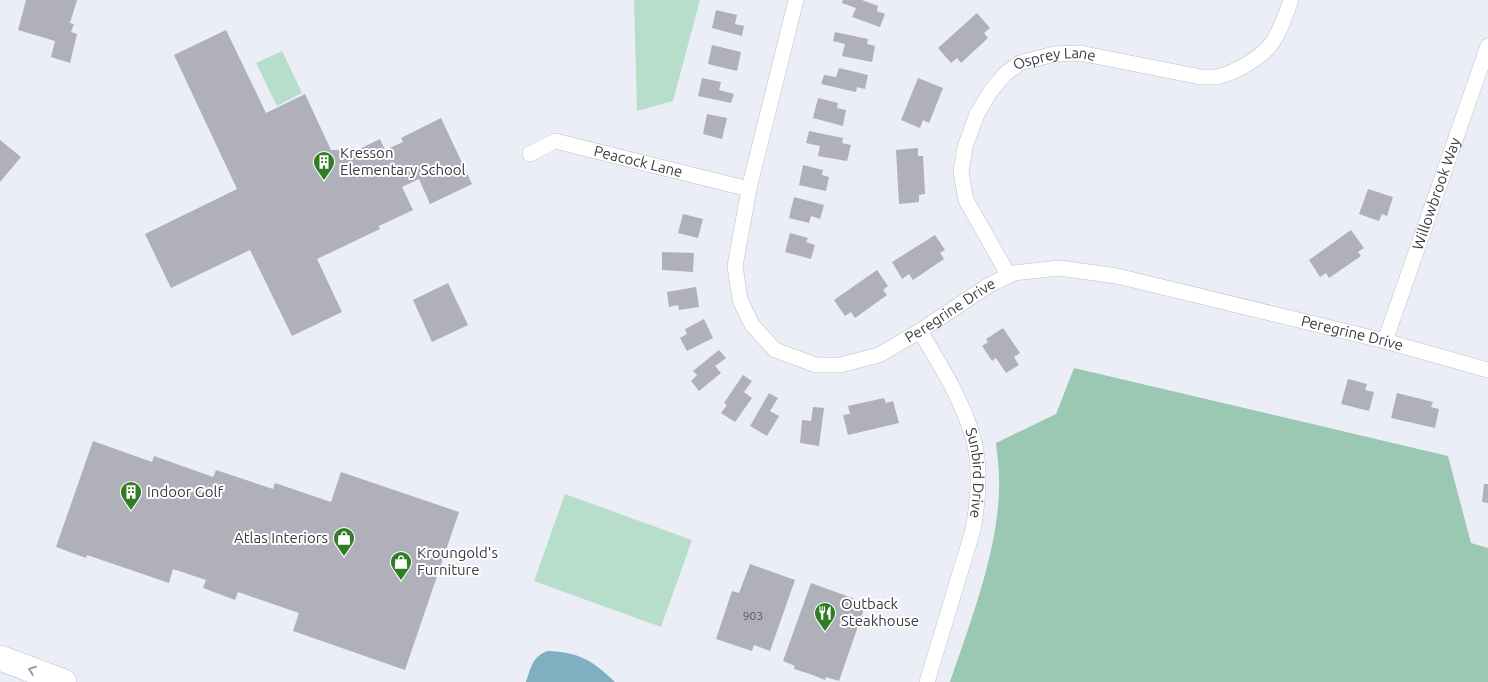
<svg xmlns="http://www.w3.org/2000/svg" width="1488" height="682" font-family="Ubuntu,sans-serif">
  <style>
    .green { fill: #b7deca }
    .forest { fill: #9bc8b2 }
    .water { fill: #80afc2 }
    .building { fill: #afb0b9 }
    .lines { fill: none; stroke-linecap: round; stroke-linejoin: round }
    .minor-casing { stroke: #bfc0c9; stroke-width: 16 }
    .trunk-casing { stroke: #bfc0c9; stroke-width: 26 }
    .minor { stroke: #fff; stroke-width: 15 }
    .trunk { stroke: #fff; stroke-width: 25 }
    .oneway { stroke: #9e9ea0 }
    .labels { text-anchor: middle; stroke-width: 4; stroke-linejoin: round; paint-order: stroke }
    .number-label { font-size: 12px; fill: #59595e }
    .street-label { font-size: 15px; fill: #3c3c40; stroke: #fff }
    .poi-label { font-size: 15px; fill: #3c3c40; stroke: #fff; text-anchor: start }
  </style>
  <rect width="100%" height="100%" fill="#eceef7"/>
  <!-- green -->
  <g class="green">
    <polygon points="634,0 700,0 673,101 637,111"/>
    <polygon points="282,51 302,93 277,106 256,63"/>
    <polygon points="565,494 692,540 661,627 534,581"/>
  </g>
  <!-- forest -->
  <path class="forest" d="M1074,368l374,88 23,87 17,5v134h-538c21,-62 51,-138 49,-205 0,-11 -2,-23 -3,-34l60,-29z"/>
  <!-- water -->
  <path class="water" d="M547,651c32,1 45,9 68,31h-89c5,-14 6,-25 21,-31z"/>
  <!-- building -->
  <g class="building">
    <polygon points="26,0 77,0 70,23 74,24 71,32 77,34 70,63 51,57 55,41 18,30"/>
    <polygon points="843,0 862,0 878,6 877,11 885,14 880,27 852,17 856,8 842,3"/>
    <polygon points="716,10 737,15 735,24 744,26 742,36 712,28"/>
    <polygon points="977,13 990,28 984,33 988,38 961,63 957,58 951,63 938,48"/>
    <polygon points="226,30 266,113 305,94 331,150 340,150 347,155 380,139 385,150 403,142 401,138 441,118 472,184 430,204 419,179 402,187 413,210 379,226 380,229 317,259 342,312 292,336 250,250 171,288 145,234 237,189 174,55"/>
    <polygon points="835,32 868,39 867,44 875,46 872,62 842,56 845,44 833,41"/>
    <polygon points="712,45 741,52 737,71 708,64"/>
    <polygon points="839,68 868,75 865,89 857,87 856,92 821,84 824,75 836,77"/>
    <polygon points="702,78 721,82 719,90 734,94 731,103 698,96"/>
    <polygon points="918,78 943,88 929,123 923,120 920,128 901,120"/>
    <polygon points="818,98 838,103 837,108 846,110 843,126 813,118"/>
    <polygon points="707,114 727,118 722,139 703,134"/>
    <polygon points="809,131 843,138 842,143 851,145 847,161 818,156 820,146 806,143"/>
    <polygon points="0,140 21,157 0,182"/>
    <polygon points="918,148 918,156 923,156 925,194 919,195 919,202 899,204 896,150"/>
    <polygon points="803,165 823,170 822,175 829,177 826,191 799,185"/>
    <polygon points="1368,189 1393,197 1387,216 1382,214 1379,221 1359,214"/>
    <polygon points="794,197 824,205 820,219 811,216 809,223 789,218"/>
    <polygon points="683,214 703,219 698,238 678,233"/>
    <polygon points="1351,230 1364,248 1358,252 1361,256 1329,278 1326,273 1320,277 1309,260"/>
    <polygon points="790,233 808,238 806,242 815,245 811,259 785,252"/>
    <polygon points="935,235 945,250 940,253 944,259 913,280 909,274 902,279 892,262"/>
    <polygon points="662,252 694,253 693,272 662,270"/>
    <polygon points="877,270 888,286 883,290 887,295 855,318 851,312 845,316 834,300"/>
    <polygon points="448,283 468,325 432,342 413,300"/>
    <polygon points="696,287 699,307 679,310 678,305 669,307 667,292"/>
    <polygon points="704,319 713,338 687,351 680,338 687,334 685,329"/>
    <polygon points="1003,328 1020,353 1014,357 1019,365 1006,373 996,358 992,361 982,346 988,342 986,339"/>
    <polygon points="719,350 726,358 715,366 721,373 699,391 691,381 697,375 693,371"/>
    <polygon points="743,375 752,381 744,392 752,398 735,422 721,413 727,405 724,403"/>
    <polygon points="1348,379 1367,384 1365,390 1374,392 1369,411 1341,404"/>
    <polygon points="769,393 778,398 770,411 779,416 767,436 750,426"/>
    <polygon points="1397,393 1433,402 1431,407 1439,409 1435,428 1391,418"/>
    <polygon points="884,398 886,403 893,401 899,423 848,435 843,415 850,414 848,406"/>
    <polygon points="813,407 824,408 819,446 800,443 802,420 811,421"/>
    <polygon points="93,441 152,462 154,456 213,477 216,470 273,489 275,483 331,502 341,472 459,512 405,670 293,631 299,613 238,592 235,600 203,588 206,580 173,569 169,583 87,555 86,558 56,547"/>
    <polygon points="1484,484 1488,484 1488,503 1482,502"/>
    <polygon points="750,564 795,580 770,651 754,645 752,651 716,639 732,591 739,593"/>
    <polygon points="811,583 866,603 839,681 826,677 825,680 810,674 794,669 795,666 783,661"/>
  </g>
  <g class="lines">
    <!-- minor casing -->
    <g class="minor-casing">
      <g id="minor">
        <path id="s1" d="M796,0l-47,189 -14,77 5,34 12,25 23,25 41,15h24l39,-10 41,-24 69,-46 25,-12 45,-5 58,8 268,65 103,29"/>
        <path id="s2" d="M530,154l25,-13 194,48"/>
        <path id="s3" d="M1009,276l-43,-76 -5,-28 4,-25 12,-33 13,-22 15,-18 15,-11 34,-9 26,-1 121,24c5,0 10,0 15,0 18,-3 46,-20 56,-34 9,-13 14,-29 19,-43"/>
        <path id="s4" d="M920,331c21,35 43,70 54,110 7,28 4,61 -1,89l-46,152"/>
        <path id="s5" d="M1385,341l103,-295"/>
      </g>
    </g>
    <!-- trunk casing -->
    <g class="trunk-casing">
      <polyline id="trunk" points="0,658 64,682"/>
    </g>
    <!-- minor -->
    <use href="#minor" class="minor"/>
    <!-- trunk -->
    <use href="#trunk" class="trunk"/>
  </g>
  <!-- one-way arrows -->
  <defs><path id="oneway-chevron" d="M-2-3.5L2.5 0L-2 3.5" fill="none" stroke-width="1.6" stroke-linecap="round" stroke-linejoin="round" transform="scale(1.25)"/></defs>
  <use class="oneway" href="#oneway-chevron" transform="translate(32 670) rotate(-159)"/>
  <!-- icons -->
  <defs>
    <g id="building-pin" transform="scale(1.125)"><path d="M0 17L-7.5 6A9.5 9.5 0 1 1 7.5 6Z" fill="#307d25" stroke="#fff"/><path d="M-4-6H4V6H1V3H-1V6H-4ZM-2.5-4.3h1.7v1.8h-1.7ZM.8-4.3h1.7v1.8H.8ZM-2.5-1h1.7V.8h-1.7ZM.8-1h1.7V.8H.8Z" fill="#fff"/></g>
    <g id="shop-pin" transform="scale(1.125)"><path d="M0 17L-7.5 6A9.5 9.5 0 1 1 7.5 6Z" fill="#307d25" stroke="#fff"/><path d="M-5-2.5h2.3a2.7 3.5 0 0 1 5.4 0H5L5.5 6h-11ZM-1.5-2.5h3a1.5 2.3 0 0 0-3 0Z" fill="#fff"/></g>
    <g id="restaurant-pin" transform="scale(1.125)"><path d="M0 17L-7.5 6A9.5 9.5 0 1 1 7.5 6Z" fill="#307d25" stroke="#fff"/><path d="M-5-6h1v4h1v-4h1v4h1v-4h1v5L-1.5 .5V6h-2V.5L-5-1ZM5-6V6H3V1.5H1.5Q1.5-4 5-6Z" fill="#fff"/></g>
  </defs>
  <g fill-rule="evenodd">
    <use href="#building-pin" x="324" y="162"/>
    <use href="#building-pin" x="131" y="492"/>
    <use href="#shop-pin" x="344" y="538"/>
    <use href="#shop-pin" x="401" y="562"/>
    <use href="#restaurant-pin" x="825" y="613"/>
  </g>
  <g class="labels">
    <!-- number labels -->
    <g class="number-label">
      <text x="753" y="620">903</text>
    </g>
    <!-- street labels -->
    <g class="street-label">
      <text dy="5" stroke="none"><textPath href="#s3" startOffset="279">Osprey Lane</textPath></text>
      <text dy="5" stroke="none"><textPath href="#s2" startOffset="114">Peacock Lane</textPath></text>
      <text dy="5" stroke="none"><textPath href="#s5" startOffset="156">Willowbrook Way</textPath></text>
      <text dy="5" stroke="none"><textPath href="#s1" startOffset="561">Peregrine Drive</textPath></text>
      <text dy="5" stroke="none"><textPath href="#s1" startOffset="981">Peregrine Drive</textPath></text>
      <text dy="5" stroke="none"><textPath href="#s4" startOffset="155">Sunbird Drive</textPath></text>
    </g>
    <!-- poi labels -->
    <g class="poi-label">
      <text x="340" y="158">Kresson<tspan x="340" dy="17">Elementary School</tspan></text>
      <text x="147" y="497">Indoor Golf</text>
      <text x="328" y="543" text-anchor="end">Atlas Interiors</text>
      <text x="417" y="558">Kroungold's<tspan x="417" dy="17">Furniture</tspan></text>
      <text x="841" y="609">Outback<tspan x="841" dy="17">Steakhouse</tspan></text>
    </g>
  </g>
</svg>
